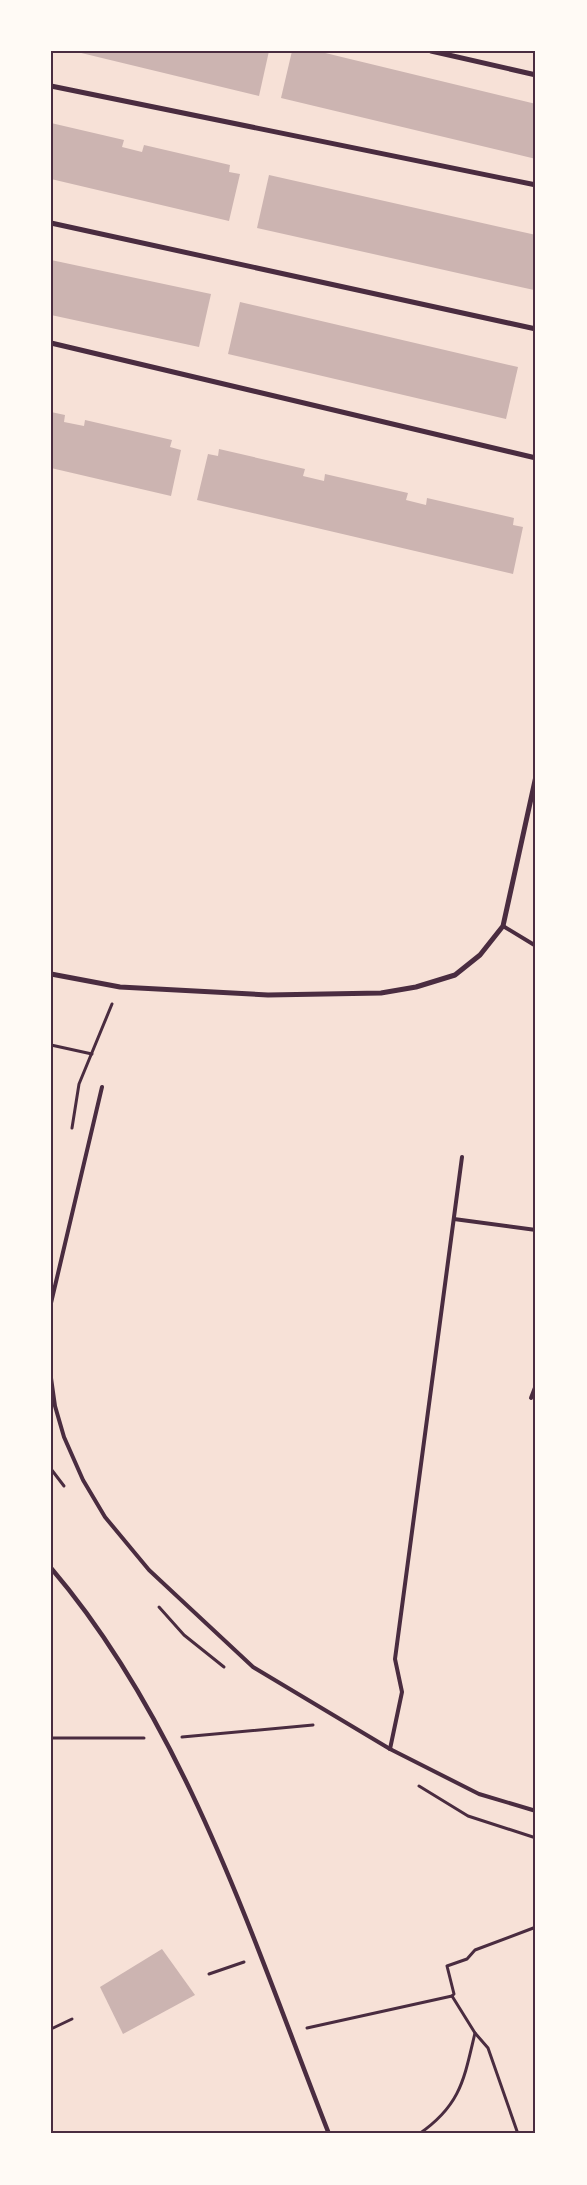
<svg xmlns="http://www.w3.org/2000/svg" width="587" height="2185" font-family="'IBM Plex Sans',sans-serif">
  <style>
    .building { fill: #ccb4b1 }
    .lines { fill: none; stroke-linecap: round; stroke-linejoin: round }
    .path { stroke: #4a2c40; stroke-width: 3 }
    .service { stroke: #4a2c40; stroke-width: 4 }
    .pedestrian { stroke: #4a2c40; stroke-width: 4.5 }
    .minor { stroke: #4a2c40; stroke-width: 5 }
    .neatline { fill: none; stroke: #4a2c40; stroke-width: 2 }
  </style>
  <rect width="100%" height="100%" fill="#f7e1d7"/>
  <!-- building -->
  <g class="building">
    <polygon points="73,51 269,51 259,96"/>
    <polygon points="292,51 317,51 536,104 536,159 281,98"/>
    <polygon points="51,123 124,140 122,147 142,152 144,145 230,165 229,172 240,174 229,221 51,179"/>
    <polygon points="269,175 536,235 534,290 257,228"/>
    <polygon points="51,260 211,294 199,347 51,315"/>
    <polygon points="240,302 518,367 506,419 228,354"/>
    <polygon points="51,412 65,415 64,422 84,426 85,420 172,440 170,447 181,450 171,496 51,468"/>
    <polygon points="219,449 305,469 303,476 324,481 325,474 408,493 406,500 426,505 427,498 514,518 513,525 523,527 513,574 197,500 208,454 218,456"/>
    <polygon points="162,1949 195,1995 123,2034 100,1987"/>
  </g>
  <g class="lines">
    <!-- path -->
    <g class="path">
      <polyline points="51,1045 92,1054"/>
      <polyline points="72,1128 79,1084 112,1004"/>
      <polyline points="51,1469 64,1486"/>
      <polyline points="159,1607 184,1635 224,1667"/>
      <polyline points="182,1737 313,1725"/>
      <polyline points="51,1738 144,1738"/>
      <polyline points="419,1786 468,1816 536,1838"/>
      <polyline points="209,1974 244,1962"/>
      <polyline points="307,2028 452,1996"/>
      <polyline points="51,2029 72,2019"/>
      <polyline points="475,2033 488,2048 518,2134"/>
      <path d="M419,2134c42,-29 45,-55 56,-101l-23,-37 2,-2 -7,-28 20,-7 8,-9 61,-23"/>
    </g>
    <!-- service -->
    <g class="service">
      <polyline points="503,926 536,946"/>
      <polyline points="454,1219 536,1230"/>
      <polyline points="51,1303 102,1087"/>
      <polyline points="51,1378 55,1406 64,1437 83,1480 105,1517 149,1570 253,1667 390,1749 479,1794 536,1811"/>
      <polyline points="531,1398 536,1385"/>
      <polyline points="390,1749 402,1692 395,1659 462,1157"/>
    </g>
    <!-- pedestrian -->
    <path class="pedestrian" d="M51,1568c135,158 203,375 278,566"/>
    <!-- minor -->
    <g class="minor">
      <polyline points="431,51 536,75"/>
      <polyline points="51,86 536,185"/>
      <polyline points="51,223 536,329"/>
      <polyline points="51,343 536,458"/>
      <polyline points="51,974 120,987 268,995 381,993 416,987 455,975 480,955 503,926 536,776"/>
    </g>
  </g>
  <!-- border -->
  <rect width="587" height="2185" fill="none" stroke="#fffaf5" stroke-width="105"/>
  <rect x="52" y="52" width="482" height="2080" class="neatline"/>
</svg>
